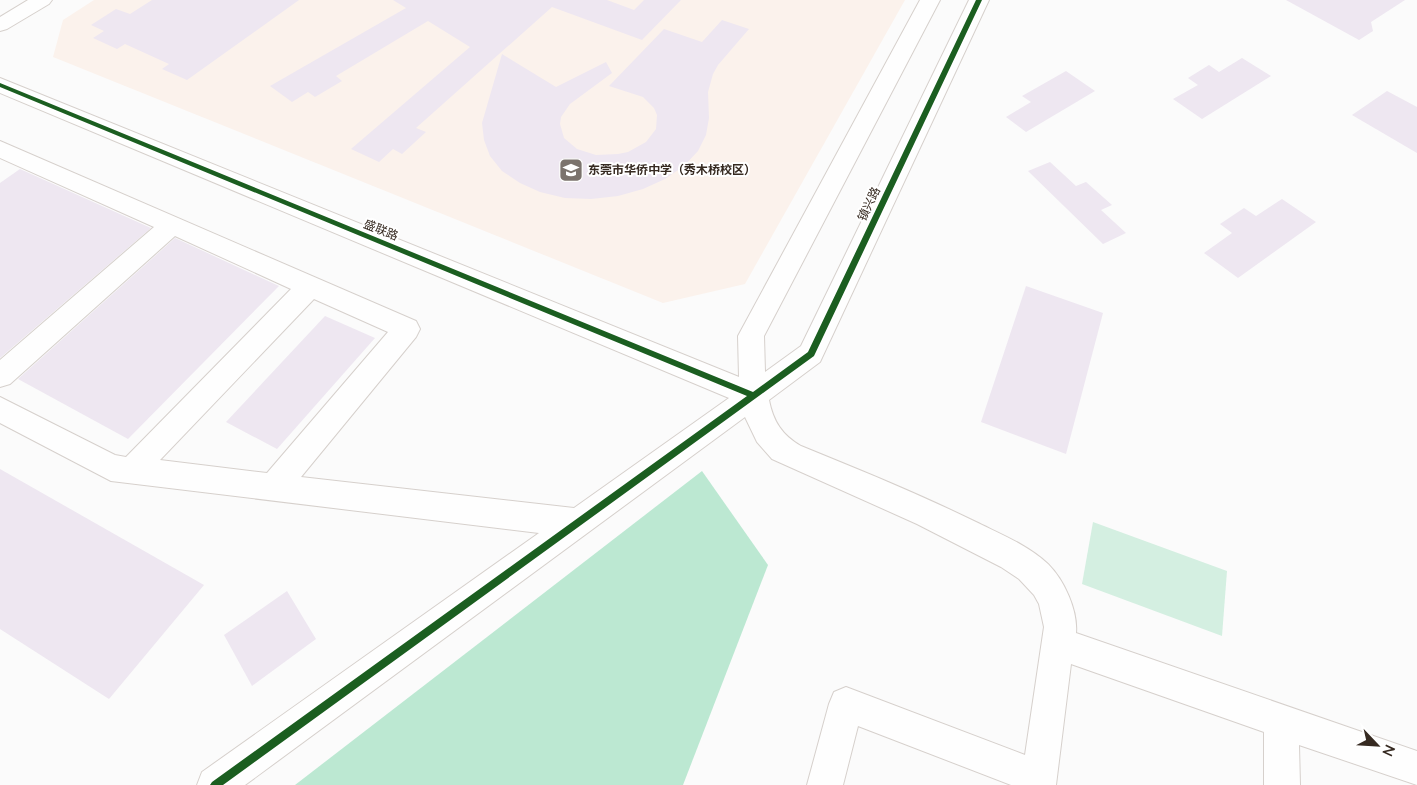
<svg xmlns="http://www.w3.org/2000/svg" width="1417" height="785" font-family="Lato,'Noto Sans SC',sans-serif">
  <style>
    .built { fill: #fbf2ec }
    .green { fill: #d4efe1 }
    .forest { fill: #bce8d2 }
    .building { fill: #eee7f1 }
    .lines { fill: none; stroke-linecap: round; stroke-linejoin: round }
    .minor-casing { stroke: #d6d0cc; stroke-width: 2 }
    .minor { fill: #fefefe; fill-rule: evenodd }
    .cycleway-casing { stroke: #fff; stroke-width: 3 }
    .cycleway { fill: #1b5e20; fill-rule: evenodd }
    .labels { text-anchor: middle; stroke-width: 4; stroke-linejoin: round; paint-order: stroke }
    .poi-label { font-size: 12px; font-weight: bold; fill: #362a21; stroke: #fff; text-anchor: start }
    .street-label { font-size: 12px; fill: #362a21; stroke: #fff }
  </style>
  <rect width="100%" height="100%" fill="#fbfbfb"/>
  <!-- built -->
  <polygon class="built" points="94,0 905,0 745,284 663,303 53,57 63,20"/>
  <!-- green -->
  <polygon class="green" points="1093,522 1227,571 1222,636 1082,584"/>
  <!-- forest -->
  <polygon class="forest" points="702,471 768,565 683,785 295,785"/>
  <!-- building -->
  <g class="building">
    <polygon points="152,0 299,0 187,80 162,69 169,64 125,44 117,49 93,38 104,31 91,25 116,9 130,14"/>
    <polygon points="393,0 607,0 634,10 644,0 681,0 642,40 552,7 416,128 426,132 402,154 393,149 379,162 351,149 470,47 428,21 336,76 342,81 315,97 308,92 292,102 270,86 406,8"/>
    <polygon points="1286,0 1405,0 1371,22 1373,31 1359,40"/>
    <polygon points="722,20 749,29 718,65 713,74 708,92 709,118 706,135 698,151 684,166 665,179 643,189 618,196 591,199 565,198 540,192 520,183 502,171 490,156 484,140 482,123 502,54 556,87 606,62 612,73 570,104 561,117 560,124 564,138 577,149 596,155 618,154 628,152 646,142 656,129 657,115 654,108 643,97 609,86 664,29 702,42"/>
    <polygon points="1242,58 1271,76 1202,119 1173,99 1198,85 1188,78 1209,65 1219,72"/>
    <polygon points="1066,71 1095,91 1026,132 1006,117 1031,102 1022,96"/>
    <polygon points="1387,91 1417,107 1417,153 1352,115"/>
    <polygon points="1050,162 1076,186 1086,182 1112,205 1101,210 1126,233 1103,244 1028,171"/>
    <polygon points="20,169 151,228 0,358 0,183"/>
    <polygon points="1282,199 1316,222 1238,278 1204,253 1232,233 1220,224 1244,208 1256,216"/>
    <polygon points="175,238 279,286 128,439 18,379"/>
    <polygon points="1026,286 1103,313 1066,454 981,422"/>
    <polygon points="325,316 375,338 277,449 226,422"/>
    <polygon points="0,469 204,585 109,699 0,629"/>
    <polygon points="287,591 316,639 252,686 224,635"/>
  </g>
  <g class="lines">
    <!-- minor casing -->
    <g class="minor-casing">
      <g id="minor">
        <polygon points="28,0 52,0 49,4 7,29 0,31 0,17"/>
        <path d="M920,0h20l-176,336 1,36 36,-26 168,-346h20l-169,362 -51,38c4,21 13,35 32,46 59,24 118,48 175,76 24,12 52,23 72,42 16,16 30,46 28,69l341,118v34l-118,-40 1,40h-36v-53l-193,-68 -15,121h-45l-153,-59 -15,59h-36l22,-81 5,-12 12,-5 179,68 19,-128 -5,-23 -5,-9 -15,-16 -18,-12 -84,-43 -145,-65 -15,-17 -12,-25 -500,368h-48l5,-13 337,-239 -428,-52 -111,-58v-26l115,58 11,2 165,-168 -116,-53 -165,148 -10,3v-27l154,-133 -154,-69v-17l416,180 4,8 -4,8 -115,140 273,31 155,-110 -729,-305v-15l739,299 -1,-41zM314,299l74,33 -121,141 -107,-13z"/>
      </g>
    </g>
    <!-- minor -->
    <use href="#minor" class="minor"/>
    <!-- cycleway casing -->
    <g class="cycleway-casing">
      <polygon id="cycleway" points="976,0 982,0 814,356 223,785 210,785 212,782 747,396 0,87 0,83 753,392 808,352"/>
    </g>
    <!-- cycleway -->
    <use href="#cycleway" class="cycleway"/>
  </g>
  <!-- icons -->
  <defs>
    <g id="school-square" transform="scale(1.25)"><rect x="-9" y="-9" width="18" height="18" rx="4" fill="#7b736d" stroke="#fff"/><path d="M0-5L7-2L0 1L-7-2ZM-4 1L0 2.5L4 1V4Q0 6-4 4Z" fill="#fff"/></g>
  </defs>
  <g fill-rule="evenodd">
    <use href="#school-square" x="571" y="170"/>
  </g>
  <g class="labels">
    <!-- poi labels -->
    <g class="poi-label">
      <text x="588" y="174">东莞市华侨中学（秀木桥校区）</text>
    </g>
    <!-- street labels -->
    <g class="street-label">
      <text transform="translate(869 204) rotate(-65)" y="4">镇兴路</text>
      <text transform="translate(381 230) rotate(22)" y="4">盛联路</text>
    </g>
  </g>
  <!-- north arrow -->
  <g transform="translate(1377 745) rotate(115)" stroke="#ffffff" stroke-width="4" paint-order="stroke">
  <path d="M0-4L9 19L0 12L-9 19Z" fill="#362a21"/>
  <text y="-8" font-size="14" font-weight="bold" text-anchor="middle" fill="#362a21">N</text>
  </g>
</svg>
